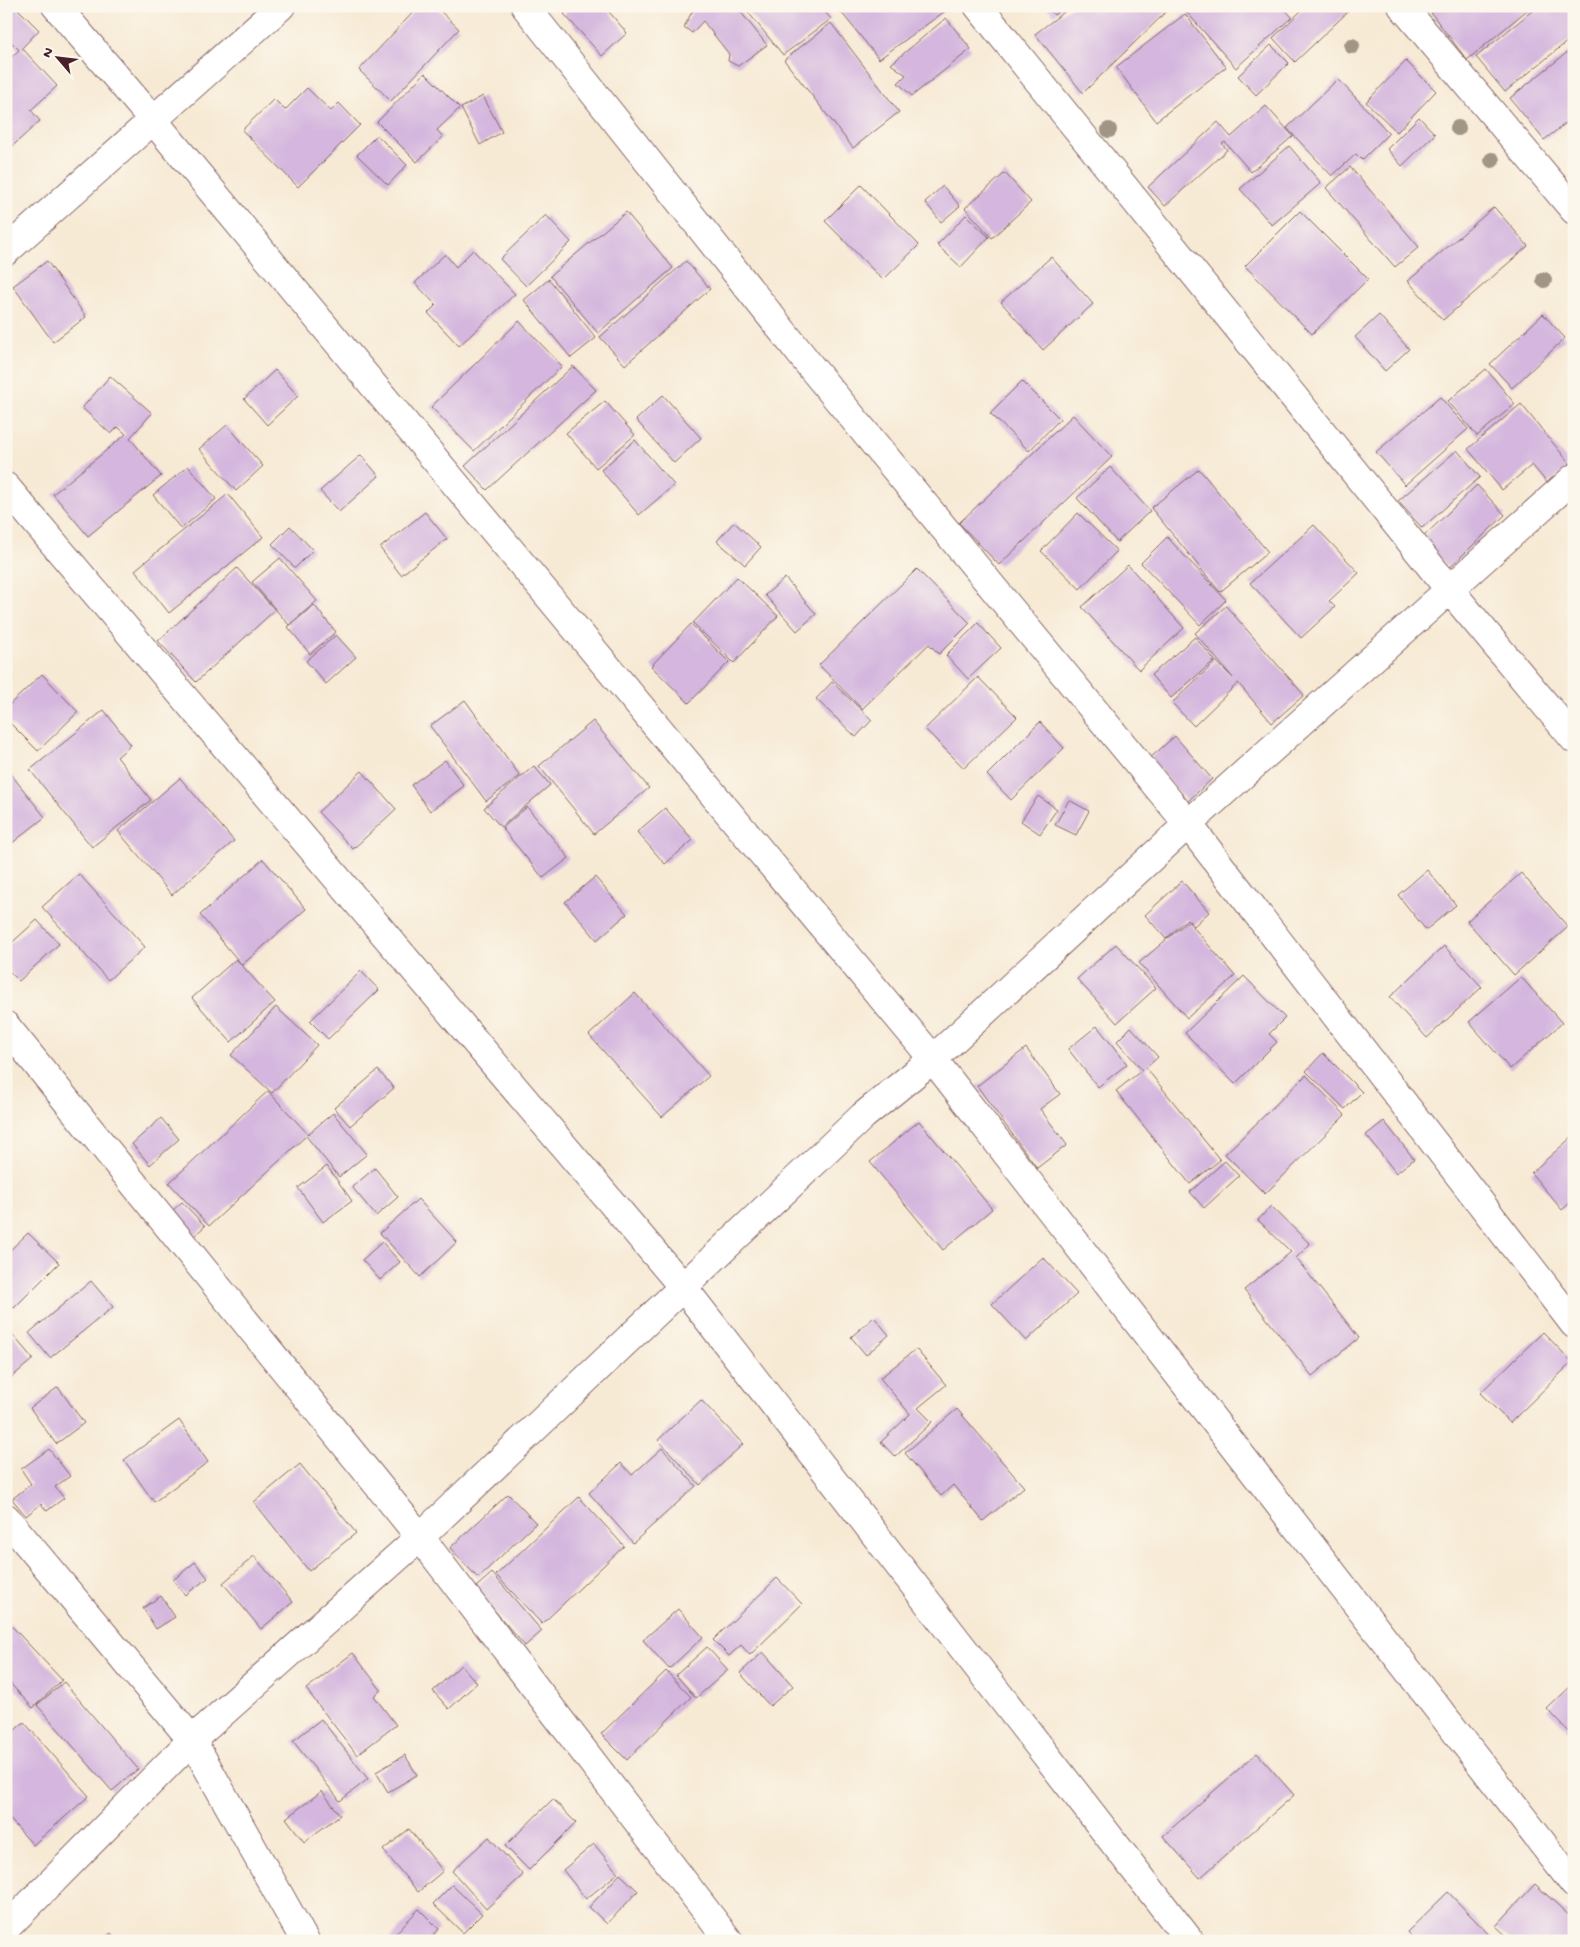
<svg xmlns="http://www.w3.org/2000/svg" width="1580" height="1947" font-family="'Gochi Hand',sans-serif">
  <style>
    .building { fill: #d4b6de }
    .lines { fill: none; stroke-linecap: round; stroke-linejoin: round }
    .minor-casing { stroke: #876666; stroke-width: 30 }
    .minor { stroke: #fff; stroke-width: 28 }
    .tree { fill: #a19686 }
  </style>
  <rect width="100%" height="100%" fill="#fbf7ec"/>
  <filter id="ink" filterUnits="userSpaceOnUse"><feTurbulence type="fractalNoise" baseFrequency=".02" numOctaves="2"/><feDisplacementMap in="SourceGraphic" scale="10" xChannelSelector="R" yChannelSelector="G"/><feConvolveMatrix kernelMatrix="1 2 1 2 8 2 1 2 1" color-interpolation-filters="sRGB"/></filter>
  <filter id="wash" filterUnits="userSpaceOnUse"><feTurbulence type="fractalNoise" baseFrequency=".0096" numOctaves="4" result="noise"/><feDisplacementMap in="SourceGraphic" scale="20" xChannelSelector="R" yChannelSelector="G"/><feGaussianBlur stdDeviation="1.12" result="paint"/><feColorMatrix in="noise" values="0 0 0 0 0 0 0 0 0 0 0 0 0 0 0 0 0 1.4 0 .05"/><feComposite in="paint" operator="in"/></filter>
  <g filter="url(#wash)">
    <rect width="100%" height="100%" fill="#f7ead5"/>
    <g id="blocks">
      <!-- building -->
      <g class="building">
        <polygon points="6,6 15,6 39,30 22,48 57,86 31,110 40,121 6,152 6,62 19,50 6,37"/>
        <polygon points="419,6 435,6 459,29 391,101 359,70"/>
        <polygon points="572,6 604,6 627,33 602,56 564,14"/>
        <polygon points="695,6 736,6 767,45 738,66 728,61 729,54 703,21 692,33 684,27"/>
        <polygon points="743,6 820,6 831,19 783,55"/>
        <polygon points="848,6 945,6 948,9 879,59 841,12"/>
        <polygon points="1046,6 1065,6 1054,15"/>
        <polygon points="1072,6 1172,6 1083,93 1035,34"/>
        <polygon points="1183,6 1282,6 1292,17 1236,68 1182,7"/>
        <polygon points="1306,6 1354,6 1295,62 1273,38"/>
        <polygon points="1439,6 1532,6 1467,60 1431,13"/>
        <polygon points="1538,6 1574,6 1574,36 1505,92 1476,57"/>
        <polygon points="1185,14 1226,67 1156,121 1116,67"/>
        <polygon points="946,18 971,49 912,96 898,83 906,75 891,64"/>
        <polygon points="831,23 899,112 853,148 784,60"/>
        <polygon points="1271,45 1289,63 1256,95 1238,76"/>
        <polygon points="1574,47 1574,117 1544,140 1510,98"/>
        <polygon points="1406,61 1436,91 1397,132 1366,102"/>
        <polygon points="425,73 460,108 437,130 443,137 417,162 377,122"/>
        <polygon points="1338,79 1389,133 1362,160 1356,154 1332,176 1287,128"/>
        <polygon points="307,88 331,111 339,103 360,125 298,187 242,130 274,99 285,110"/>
        <polygon points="483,96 502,132 480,145 461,108"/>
        <polygon points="1266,106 1293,136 1251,172 1225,142 1222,144 1227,150 1165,206 1148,187 1218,122 1231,137"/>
        <polygon points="1419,117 1435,134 1402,166 1387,149"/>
        <polygon points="377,135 407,165 388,185 357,155"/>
        <polygon points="1289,146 1321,183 1272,225 1240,189"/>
        <polygon points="1350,167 1419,247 1395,267 1326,188"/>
        <polygon points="1005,173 1031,202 992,238 965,208"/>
        <polygon points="861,185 919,245 883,280 825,221"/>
        <polygon points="943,186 960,206 941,222 925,202"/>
        <polygon points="1494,207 1528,246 1443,320 1408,281"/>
        <polygon points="1300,211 1368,279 1312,334 1245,266"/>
        <polygon points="626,212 673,268 598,333 550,276"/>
        <polygon points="546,215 571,242 526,286 500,259"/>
        <polygon points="966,215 989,237 961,267 937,245"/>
        <polygon points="473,250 515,294 459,346 428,313 436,305 415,283 445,254 456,267"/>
        <polygon points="1051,257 1093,304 1043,350 1001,302"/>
        <polygon points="47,261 86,317 53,342 13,286"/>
        <polygon points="686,261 710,289 625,365 600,337"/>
        <polygon points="549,279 596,338 571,358 524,300"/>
        <polygon points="1543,314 1565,338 1512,388 1490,364"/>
        <polygon points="1379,315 1409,349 1385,371 1355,337"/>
        <polygon points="519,321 562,366 474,451 431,407"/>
        <polygon points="573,366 596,390 487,490 465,466"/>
        <polygon points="1486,369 1515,404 1477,436 1448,401"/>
        <polygon points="275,370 298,396 267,425 244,399"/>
        <polygon points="110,376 152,413 130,438 161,476 88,536 53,494 126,434 118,427 111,434 82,408"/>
        <polygon points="1022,381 1060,419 1029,451 990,413"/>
        <polygon points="663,395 701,438 674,463 636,420"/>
        <polygon points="1440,397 1468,429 1405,485 1376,452"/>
        <polygon points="605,401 635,435 596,468 566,433"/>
        <polygon points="1521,404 1571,465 1548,484 1532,465 1502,490 1468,449"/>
        <polygon points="1073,415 1112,457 999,565 959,523"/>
        <polygon points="227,425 263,466 236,491 199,449"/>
        <polygon points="635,440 674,485 639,515 601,470"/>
        <polygon points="1457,450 1480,477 1422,528 1398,501"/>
        <polygon points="361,455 379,476 339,512 320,491"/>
        <polygon points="188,466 216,499 181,529 153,495"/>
        <polygon points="1110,467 1150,511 1117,542 1077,498"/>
        <polygon points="1199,469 1268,552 1220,592 1151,508"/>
        <polygon points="1477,485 1505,515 1449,568 1421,539"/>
        <polygon points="228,494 263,537 169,613 135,570"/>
        <polygon points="425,512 447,539 401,575 380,548"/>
        <polygon points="1078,513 1117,551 1080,589 1041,551"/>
        <polygon points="734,522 761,547 745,565 717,541"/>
        <polygon points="1314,525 1359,573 1329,601 1335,607 1301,638 1250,583"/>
        <polygon points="290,526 313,550 295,568 272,544"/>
        <polygon points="1167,537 1226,600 1200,625 1141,563"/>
        <polygon points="280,558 317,601 289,625 252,582"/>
        <polygon points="1128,565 1184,628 1139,670 1082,607"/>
        <polygon points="237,568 275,610 196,682 158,641"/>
        <polygon points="917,569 970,623 939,654 929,644 862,709 819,665"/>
        <polygon points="737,577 778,616 734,663 693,623"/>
        <polygon points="785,578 816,614 797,631 765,595"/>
        <polygon points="314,605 336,632 310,654 288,627"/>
        <polygon points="1226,606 1304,695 1272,723 1238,683 1194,726 1172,703 1216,661 1233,678 1195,633"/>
        <polygon points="978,623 1001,648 968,679 946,655"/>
        <polygon points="691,624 729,662 689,703 651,666"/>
        <polygon points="336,635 356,657 326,684 306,661"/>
        <polygon points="1195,637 1215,660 1171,698 1151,675"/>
        <polygon points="42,674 78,712 38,751 6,719 6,708"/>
        <polygon points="978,677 1017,717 964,768 925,729"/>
        <polygon points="832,682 872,720 856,737 816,699"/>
        <polygon points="465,700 520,776 486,801 430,726"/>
        <polygon points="104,710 131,745 117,757 151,800 92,847 30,770"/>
        <polygon points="593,721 649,788 594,834 539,766"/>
        <polygon points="1040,722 1064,748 1011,800 987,775"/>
        <polygon points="1175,736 1212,779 1187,802 1150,758"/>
        <polygon points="445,760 464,786 430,811 411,785"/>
        <polygon points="534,766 550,785 501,827 484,808"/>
        <polygon points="362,771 396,809 353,849 318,812"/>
        <polygon points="10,773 45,817 6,848 6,776"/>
        <polygon points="180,778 234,841 172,895 118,831"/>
        <polygon points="1038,796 1057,809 1040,834 1021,821"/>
        <polygon points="1069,800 1089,811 1076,835 1055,825"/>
        <polygon points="527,807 569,858 543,878 502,828"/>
        <polygon points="665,808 693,840 665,864 637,832"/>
        <polygon points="263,859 306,909 242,965 200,915"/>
        <polygon points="1427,870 1456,905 1426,930 1398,895"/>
        <polygon points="1521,873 1568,927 1514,975 1467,921"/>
        <polygon points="79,874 145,947 108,980 42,907"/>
        <polygon points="595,877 627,914 597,940 565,902"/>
        <polygon points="1182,881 1209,912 1194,926 1187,919 1166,939 1145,915"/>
        <polygon points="37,920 59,944 19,981 6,968 6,948"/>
        <polygon points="1188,921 1235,976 1187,1018 1139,963"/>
        <polygon points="1116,944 1156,988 1117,1023 1077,979"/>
        <polygon points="1444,946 1482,987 1427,1038 1390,997"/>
        <polygon points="236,959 275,1002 231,1042 192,998"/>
        <polygon points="361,971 379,990 328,1039 310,1021"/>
        <polygon points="1244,976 1285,1018 1269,1034 1277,1042 1235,1084 1185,1033"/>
        <polygon points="1521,977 1562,1023 1510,1069 1469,1022"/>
        <polygon points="635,993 709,1076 662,1117 589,1035"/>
        <polygon points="276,1007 317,1045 272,1093 231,1055"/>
        <polygon points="1097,1026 1127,1064 1098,1087 1068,1049"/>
        <polygon points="1131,1027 1158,1057 1146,1068 1220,1160 1190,1184 1116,1091 1142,1070 1117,1041"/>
        <polygon points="1026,1048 1060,1094 1040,1109 1067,1145 1037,1168 977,1086"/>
        <polygon points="1323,1053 1362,1092 1345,1109 1306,1071"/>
        <polygon points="378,1070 394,1088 350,1126 334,1108"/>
        <polygon points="1306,1075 1345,1115 1265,1194 1225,1154"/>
        <polygon points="268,1091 308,1134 333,1113 367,1154 339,1177 306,1136 209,1226 169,1183"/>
        <polygon points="161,1118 179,1139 150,1165 132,1144"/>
        <polygon points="919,1121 992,1209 943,1250 870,1162"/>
        <polygon points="1384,1121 1414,1159 1396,1173 1366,1135"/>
        <polygon points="1574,1135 1574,1199 1562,1210 1531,1173"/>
        <polygon points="1225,1161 1239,1176 1204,1208 1190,1192"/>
        <polygon points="327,1166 352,1201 323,1222 298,1188"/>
        <polygon points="375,1168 398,1197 376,1216 352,1187"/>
        <polygon points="418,1199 457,1242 420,1277 380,1233"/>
        <polygon points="182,1202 205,1226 194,1236 172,1211"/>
        <polygon points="1271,1206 1310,1244 1296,1258 1359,1338 1312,1376 1244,1290 1291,1252 1258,1220"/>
        <polygon points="28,1233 59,1263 14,1308 6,1300 6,1254"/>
        <polygon points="382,1242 400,1262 380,1280 362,1260"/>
        <polygon points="1043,1257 1077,1294 1026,1341 992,1304"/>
        <polygon points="91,1281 113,1307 50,1358 29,1333"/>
        <polygon points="874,1317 889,1335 866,1355 851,1337"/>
        <polygon points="6,1327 33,1359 6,1382"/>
        <polygon points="1543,1332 1572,1362 1510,1423 1480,1393"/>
        <polygon points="916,1349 946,1385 918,1408 932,1422 895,1457 881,1442 910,1414 880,1378"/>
        <polygon points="58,1387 84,1423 56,1444 30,1408"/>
        <polygon points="701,1400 743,1444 700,1485 658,1440"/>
        <polygon points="957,1409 1024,1487 983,1521 953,1485 941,1496 905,1453"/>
        <polygon points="179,1420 208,1462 154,1502 124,1460"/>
        <polygon points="662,1448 696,1486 633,1543 589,1493 621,1463 632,1475"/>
        <polygon points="49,1449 70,1476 55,1487 64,1498 47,1511 41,1504 26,1516 12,1499 31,1484 21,1469"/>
        <polygon points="300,1464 356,1533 309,1571 254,1502"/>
        <polygon points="508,1494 536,1523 478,1578 450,1548"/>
        <polygon points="579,1497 624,1546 542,1624 496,1575"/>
        <polygon points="254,1556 293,1602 261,1629 223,1583"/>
        <polygon points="195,1562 208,1578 185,1595 173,1580"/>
        <polygon points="492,1573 542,1631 525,1646 475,1588"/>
        <polygon points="777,1578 802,1604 750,1655 741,1645 729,1656 713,1640"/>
        <polygon points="161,1596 175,1617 156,1629 143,1608"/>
        <polygon points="678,1609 703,1637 669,1669 643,1640"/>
        <polygon points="6,1620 62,1680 33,1708 6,1679"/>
        <polygon points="707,1647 728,1670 696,1698 676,1675"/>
        <polygon points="763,1652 793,1686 770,1706 740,1673"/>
        <polygon points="353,1653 381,1690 374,1696 396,1725 357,1755 306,1689"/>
        <polygon points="461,1665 477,1683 449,1709 433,1691"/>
        <polygon points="666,1671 691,1697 627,1760 601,1734"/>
        <polygon points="64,1682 138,1769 112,1791 37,1705"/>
        <polygon points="1574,1683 1574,1737 1547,1709"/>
        <polygon points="321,1719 368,1779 340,1801 293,1741"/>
        <polygon points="24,1722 89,1796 33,1845 6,1815 6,1738"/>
        <polygon points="1257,1753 1294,1795 1200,1878 1163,1836"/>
        <polygon points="405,1755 417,1775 388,1792 376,1772"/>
        <polygon points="322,1791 340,1815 304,1842 286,1818"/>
        <polygon points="553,1799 576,1823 529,1870 505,1846"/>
        <polygon points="409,1829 443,1871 418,1892 383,1850"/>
        <polygon points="489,1837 523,1875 486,1909 452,1871"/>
        <polygon points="594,1844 618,1873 586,1899 563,1870"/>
        <polygon points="620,1874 638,1891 607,1924 589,1907"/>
        <polygon points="1535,1884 1574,1920 1574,1934 1567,1941 1512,1941 1496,1926"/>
        <polygon points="452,1885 482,1914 463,1933 433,1904"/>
        <polygon points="1448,1892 1495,1941 1416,1941 1407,1932"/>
        <polygon points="419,1909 439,1929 428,1941 388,1941"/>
        <polygon points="111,1933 117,1941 101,1941"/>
      </g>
    </g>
  </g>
  <g filter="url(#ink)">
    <use href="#blocks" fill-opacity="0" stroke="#876666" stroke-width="1"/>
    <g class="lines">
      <!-- minor casing -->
      <g class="minor-casing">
        <g id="minor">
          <polyline points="56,6 153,120 933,1059 1574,1884"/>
          <polyline points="525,6 811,367 1188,824 1574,1324"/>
          <polyline points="978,6 1449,589 1574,739"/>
          <polyline points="1402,6 1574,210"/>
          <polyline points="6,251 281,6"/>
          <polyline points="6,487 683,1287 1190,1941"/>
          <polyline points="6,1026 420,1537 729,1941"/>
          <polyline points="6,1518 192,1740 305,1941"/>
          <polyline points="6,1928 192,1740 420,1537 863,1116 933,1059 1188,824 1574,478"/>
        </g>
      </g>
      <!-- minor -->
      <use href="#minor" class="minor"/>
    </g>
    <!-- trees -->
    <g class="tree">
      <circle cx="1352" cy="46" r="8"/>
      <circle cx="1458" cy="128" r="8"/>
      <circle cx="1109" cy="130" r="8"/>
      <circle cx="1492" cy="160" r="8"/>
      <circle cx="1544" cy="280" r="8"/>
    </g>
  </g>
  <!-- margin -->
  <rect width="1580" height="1947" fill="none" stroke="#fbf7ec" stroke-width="25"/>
  <!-- north arrow -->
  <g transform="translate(58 58) rotate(298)" stroke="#fbf7ec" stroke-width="4" paint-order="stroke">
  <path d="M0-4L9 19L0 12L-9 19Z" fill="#4a1f2b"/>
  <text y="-8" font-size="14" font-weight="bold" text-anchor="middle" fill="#4a1f2b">N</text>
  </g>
</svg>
